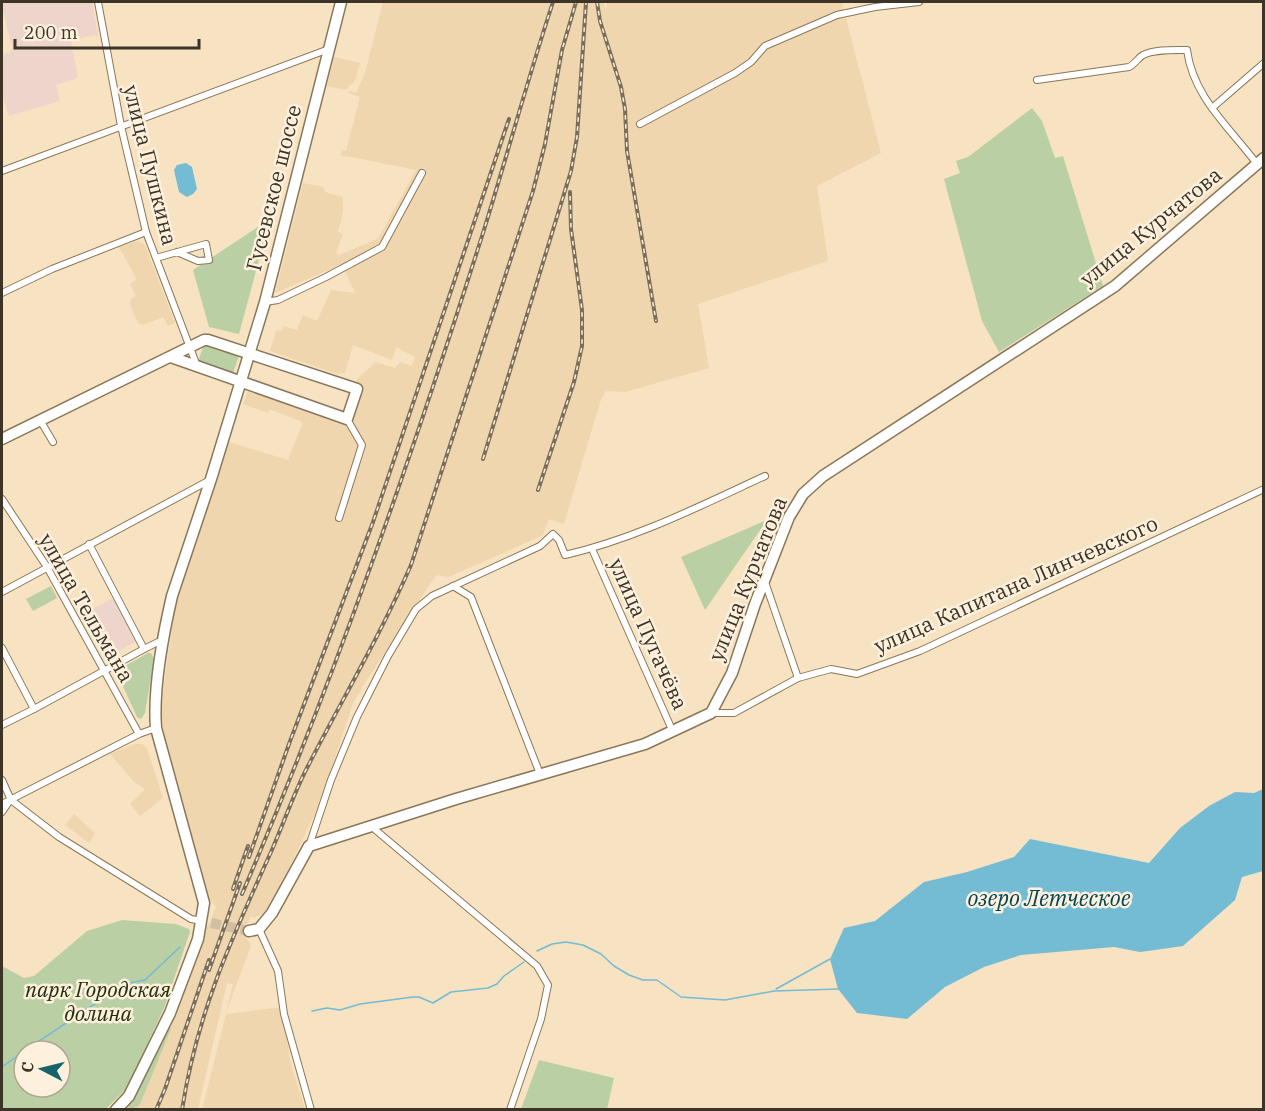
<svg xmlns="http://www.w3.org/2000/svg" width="1265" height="1111" font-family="'IBM Plex Serif',serif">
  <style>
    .built { fill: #efd6af }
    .education { fill: #edd5cb }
    .green { fill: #bad0a4; fill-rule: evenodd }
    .water { fill: #74bbd4 }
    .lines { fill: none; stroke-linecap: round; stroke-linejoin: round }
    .stream { stroke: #74bbd4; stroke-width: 1.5 }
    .primary-tunnel { stroke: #d2bfa2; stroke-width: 10; stroke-dasharray: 10 5; stroke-linecap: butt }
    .minor-casing { stroke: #8a7759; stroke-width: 8 }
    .primary-casing { stroke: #8a7759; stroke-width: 13 }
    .trunk-casing { stroke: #8a7759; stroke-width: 13 }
    .minor { stroke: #fff; stroke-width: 6 }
    .primary { stroke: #fff; stroke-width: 10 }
    .trunk { stroke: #fff; stroke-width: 10 }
    .rail-casing { stroke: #7a6e5a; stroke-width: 4 }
    .rail { stroke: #fdf0dd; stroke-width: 1.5; stroke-dasharray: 4.5; stroke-linecap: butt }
    .labels { text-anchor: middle; stroke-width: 5; stroke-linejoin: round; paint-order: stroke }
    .street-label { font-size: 21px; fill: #3c3427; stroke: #fdf0dd }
    .park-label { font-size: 21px; font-style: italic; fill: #203109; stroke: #fdf0dd }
    .water-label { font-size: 22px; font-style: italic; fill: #034556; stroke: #fdf0dd }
  </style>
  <rect width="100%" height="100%" fill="#f7e2c1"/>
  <!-- built -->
  <g class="built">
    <polygon points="383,2 603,2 606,10 607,2 846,2 842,3 881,153 817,186 828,261 698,304 709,368 625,392 606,391 600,402 564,524 549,519 543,535 449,577 436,575 363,686 352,706 321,801 289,868 263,915 256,916 255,918 250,916 245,935 251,946 226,1012 233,984 227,983 198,1109 131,1110 182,999 198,953 205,926 210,923 216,907 211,901 203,883 160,725 162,698 174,614 180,590 229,442 288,460 303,422 269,409 268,413 243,404 248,390 315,411 345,418 358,378 376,362 395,368 400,362 412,366 415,357 396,347 392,360 353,345 345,373 337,374 270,351 276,330 282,331 284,326 297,330 303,315 317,321 331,290 355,293 342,264 275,293 303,183 323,187 325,192 343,197 343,212 338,232 343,234 336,253 339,255 377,239 380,235 416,170 341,155 342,150 346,151 360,97 348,93 349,91 356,93 365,73"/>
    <polygon points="334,57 360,63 355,81 345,90 327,86"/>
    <polygon points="138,241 145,245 175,323 168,326 163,317 143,325 138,323 130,304 131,299 136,296 130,284 137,279 119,247"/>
    <polygon points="135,744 142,744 147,748 163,798 140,816 130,804 145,789 135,783 110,754"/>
    <polygon points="74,814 95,833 89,843 65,825"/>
    <polygon points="282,1007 291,1065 305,1109 202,1110 226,1014"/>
  </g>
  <!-- education -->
  <g class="education">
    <polygon points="4,2 92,2 98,35 71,40 78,78 56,85 60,101 9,116 2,95 2,55 10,52 12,47 2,7 2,3"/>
    <polygon points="113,598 137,641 105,658 81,615"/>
  </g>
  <!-- green -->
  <g class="green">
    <polygon points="1032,108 1042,121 1055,158 1063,156 1103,286 999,352 982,321 944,179 960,173 956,161 968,157"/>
    <polygon points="270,219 239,334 209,327 193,270"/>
    <polygon points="204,344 239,356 233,373 198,362"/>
    <polygon points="767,520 705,610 681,557"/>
    <polygon points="51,586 57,598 33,611 26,599"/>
    <polygon points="148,653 151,653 154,659 145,713 141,719 137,717 116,671"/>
    <path d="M122,920l54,4 13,5 1,3 -26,76 -24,52 -14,29 -20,20h-104v-143l22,12 10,-2 53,-45zM24,1051h36v36h-36z"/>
    <polygon points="169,1028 171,1029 140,1104 137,1107 130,1109 128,1106 139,1088 166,1029"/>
    <polygon points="539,1060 614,1078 607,1109 521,1109"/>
  </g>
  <!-- water -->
  <g class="water">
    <polygon points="186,163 192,167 197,189 193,194 187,197 179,192 174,170 177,165"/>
    <polygon points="1263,789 1263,871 1242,877 1235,900 1183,946 1140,952 1114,947 1021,955 984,967 945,987 907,1019 857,1013 838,989 830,959 844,928 875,921 924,882 967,872 1014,857 1030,839 1149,863 1180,828 1209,806 1235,792 1254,793"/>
  </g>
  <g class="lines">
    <!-- stream -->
    <g class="stream">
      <polyline points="537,951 552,944 566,942 583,945 601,954 614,966 629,975 643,980 657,980 681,997 725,1000 774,991 838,989"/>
      <polyline points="776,989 830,959"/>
      <polyline points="312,1011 327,1008 340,1010 360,1004 413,997 419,997 433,1003 451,992 488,988 497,984 504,976 524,962"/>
      <polyline points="24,1051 119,988 129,983 145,980 180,947"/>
      <polyline points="2,1067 23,1052"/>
    </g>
    <!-- primary-tunnel -->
    <polyline class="primary-tunnel" points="211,923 249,931"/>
    <!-- minor casing -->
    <g class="minor-casing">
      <g id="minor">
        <polyline points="98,2 121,126 146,232 197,366"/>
        <path d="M1037,80l92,-13c6,-3 9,-9 14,-12 12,-6 31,-5 44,-5 6,47 43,78 70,114"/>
        <polyline points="1212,108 1264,63"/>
        <polyline points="640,124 735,73 751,62 765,46 837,15 875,7 919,2"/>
        <polyline points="2,171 329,49"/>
        <polyline points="156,258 206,244 209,260 198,261 177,252"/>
        <polyline points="2,293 52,269 146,232"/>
        <polyline points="265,302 278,300 326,277 382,247 422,173"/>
        <polyline points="40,420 53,442"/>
        <polyline points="2,499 47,567 139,734"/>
        <polyline points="339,518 362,445 347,419"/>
        <polyline points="89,544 144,649"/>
        <polyline points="592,549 673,732"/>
        <polyline points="765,582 798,678"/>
        <polyline points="453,586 471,597 540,774"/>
        <polyline points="2,592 210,480"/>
        <polyline points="2,648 34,709"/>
        <polyline points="711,713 734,713 798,678 831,669 857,674 920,651 1264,489"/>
        <polyline points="2,725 34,709 144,649 158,642 163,642"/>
        <polyline points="2,780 11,800 59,837 191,919 202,921"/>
        <polyline points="2,804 139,734 156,728"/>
        <polyline points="2,812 10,800"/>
        <polyline points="372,827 537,966 548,985 541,1019 510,1110"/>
        <path d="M309,846l22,-66 26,-63 31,-61 28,-47 16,-13 108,-50 13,-12 6,6 6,15c70,-16 135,-49 200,-79"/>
        <polyline points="259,929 278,971 284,1014 311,1110"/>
      </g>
    </g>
    <!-- primary casing -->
    <g class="primary-casing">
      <g id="primary">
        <polyline points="2,439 204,340 208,340 357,389 347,419 171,357"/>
        <polyline points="249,931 259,929 272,913 309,846 456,799 645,744 711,713 732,673 755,604 789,517 803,494 823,476 1115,286 1264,158"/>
      </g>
    </g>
    <!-- trunk casing -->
    <g class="trunk-casing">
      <path id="trunk" d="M116,1110l13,-14 41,-83 28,-74 6,-36 -48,-175c-3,-39 7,-93 16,-132l39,-117 54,-177 76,-300"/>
    </g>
    <!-- minor -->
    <use href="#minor" class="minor"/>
    <!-- primary -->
    <use href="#primary" class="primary"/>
    <!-- trunk -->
    <use href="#trunk" class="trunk"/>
    <!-- rail casing -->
    <g class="rail-casing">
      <g id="rail">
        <polyline points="597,2 600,21 621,87 625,109 627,151 656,321"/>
        <polyline points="483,459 571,171 577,137 586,2"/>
        <polyline points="538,490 574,382 582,346 582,310 571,229 570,192"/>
        <polyline points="249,857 289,744 373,522 509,119"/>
        <polyline points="233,889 248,846"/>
        <path d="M242,894c93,-216 170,-438 241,-661 24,-77 45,-155 70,-231"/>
        <polyline points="209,970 240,883"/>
        <polyline points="156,1110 165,1089 209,960"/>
        <path d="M182,1110c15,-97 49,-170 89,-258 13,-29 23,-60 38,-88 34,-66 72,-130 102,-199l122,-374 12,-47 17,-94 14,-48"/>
      </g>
    </g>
    <!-- rail -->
    <use href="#rail" class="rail"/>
  </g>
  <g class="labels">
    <!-- street labels -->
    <g class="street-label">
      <text transform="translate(150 165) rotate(76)" y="7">улица Пушкина</text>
      <text transform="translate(274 188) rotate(-76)" y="7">Гусевское шоссе</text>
      <text transform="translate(1151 227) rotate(-39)" y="7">улица Курчатова</text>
      <text transform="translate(748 579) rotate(-68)" y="7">улица Курчатова</text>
      <text transform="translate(1016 585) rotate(-24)" y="7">улица Капитана Линчевского</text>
      <text transform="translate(86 608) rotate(60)" y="7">улица Тельмана</text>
      <text transform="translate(648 634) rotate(66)" y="7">улица Пугачёва</text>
    </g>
    <!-- park labels -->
    <g class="park-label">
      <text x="98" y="997">парк Городская<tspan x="98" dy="24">долина</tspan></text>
    </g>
    <!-- water labels -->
    <g class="water-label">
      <text x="1049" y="906">озеро Летческое</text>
    </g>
  </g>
  <!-- border -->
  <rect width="1265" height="1111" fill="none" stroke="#3c3427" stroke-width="6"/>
  <!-- north arrow -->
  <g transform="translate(42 1069) rotate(277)"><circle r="28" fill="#fdf0dd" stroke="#b0a594" stroke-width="1.5"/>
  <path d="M0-4.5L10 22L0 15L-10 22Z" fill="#16646b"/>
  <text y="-9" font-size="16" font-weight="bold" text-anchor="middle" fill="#3c3427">С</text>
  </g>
  <!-- scale -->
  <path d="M15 39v9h184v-9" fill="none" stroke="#3c3427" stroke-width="3"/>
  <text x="24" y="39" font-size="18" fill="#3c3427" stroke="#fdf0dd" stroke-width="4.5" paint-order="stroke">200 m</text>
</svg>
